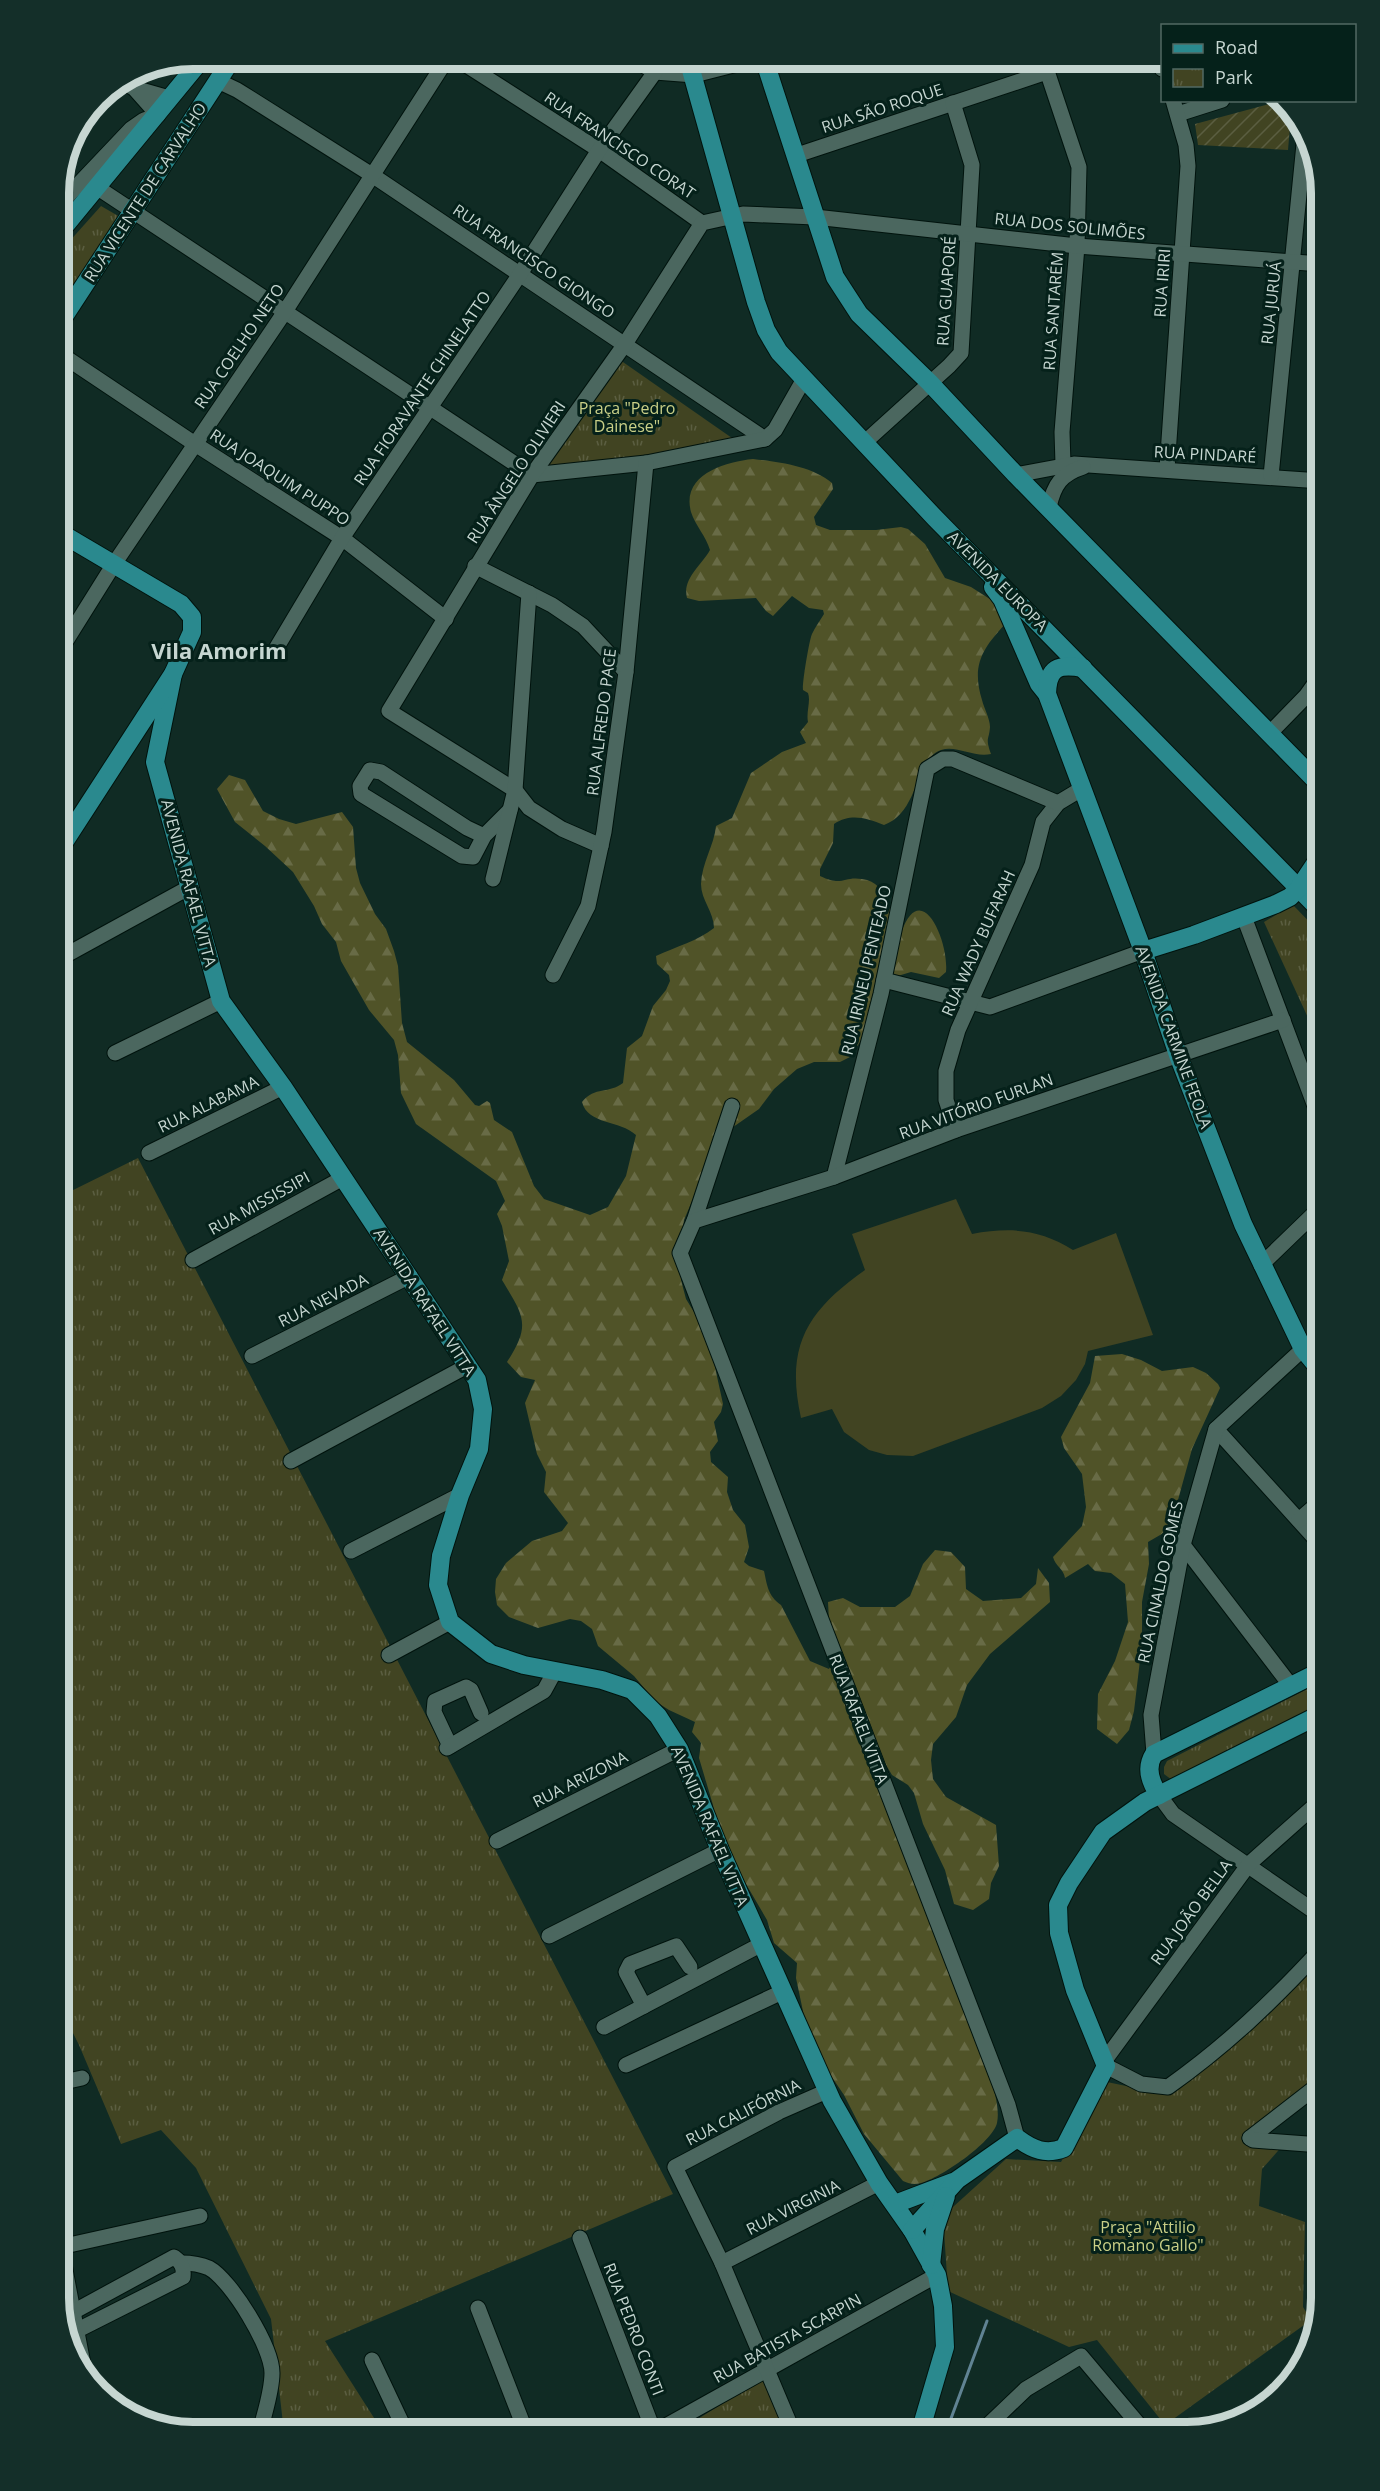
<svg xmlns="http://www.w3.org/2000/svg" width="1380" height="2491" font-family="'Open Sans',sans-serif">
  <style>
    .forest { fill: url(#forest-firs) }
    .park { fill: url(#park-tufts) }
    .garden { fill: url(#garden-furrows) }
    .pitch { fill: #414422 }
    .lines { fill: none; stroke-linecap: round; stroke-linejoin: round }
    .stream { stroke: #608393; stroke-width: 3 }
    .minor-casing { stroke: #00130d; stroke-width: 17 }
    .major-casing { stroke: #00130d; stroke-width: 20 }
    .minor { stroke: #4b675f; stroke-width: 15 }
    .major { stroke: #2a898e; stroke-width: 18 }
    .labels { text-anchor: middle; stroke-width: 6; stroke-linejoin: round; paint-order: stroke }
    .street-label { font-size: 16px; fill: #c6d6d1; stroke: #05211a }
    .park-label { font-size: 16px; fill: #c9cf87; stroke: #05211a }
    .district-label { font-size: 22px; font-weight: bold; fill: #c6d6d1; stroke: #05211a }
    .rim { fill: none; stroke: #c6d6d1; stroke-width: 8 }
  </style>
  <defs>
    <pattern id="forest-firs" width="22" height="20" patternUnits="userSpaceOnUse" patternTransform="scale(1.5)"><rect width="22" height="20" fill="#505328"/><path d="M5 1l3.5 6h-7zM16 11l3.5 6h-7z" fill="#686b46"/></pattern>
    <pattern id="park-tufts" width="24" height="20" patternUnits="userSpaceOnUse" patternTransform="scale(1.5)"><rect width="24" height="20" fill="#414422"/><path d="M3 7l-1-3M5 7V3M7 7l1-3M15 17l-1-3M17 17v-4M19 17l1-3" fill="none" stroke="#5b5e41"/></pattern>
    <pattern id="garden-furrows" width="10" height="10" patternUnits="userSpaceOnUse" patternTransform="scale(1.5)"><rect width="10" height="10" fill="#414422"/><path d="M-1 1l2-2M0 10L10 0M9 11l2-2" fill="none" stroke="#5b5e41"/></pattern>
  </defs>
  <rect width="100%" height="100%" fill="#102b24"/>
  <!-- forest -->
  <g class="forest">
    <path d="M753,459c25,3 59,7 79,24l1,6 -19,28 2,8 14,5h46l25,-3 7,2 17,15 20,34 26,9 36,23v12c-24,26 -36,42 -25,78 2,8 8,19 8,27 -1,14 -5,10 1,27 -17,4 -34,-9 -50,-4 -27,9 -21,62 -57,75 -18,-7 -33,-12 -50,-1l-1,19 -13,26v7c23,11 23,0 42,3 29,4 24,37 39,54 20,-57 48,8 45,39l-7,6 -28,-6 -20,6 -19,30 -12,34 -10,15 -10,5h-26l-17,7 -23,20 -15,20 -33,23 -15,24 -27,64 -4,30 1,30 5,19 22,36 15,69 -2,8 -7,10 4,19 -8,11 1,10 17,15 -1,15 6,18 12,15 4,22 -5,15 5,4 15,5c3,14 4,25 17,34l29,56 19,8 9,-18 -9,-30 -1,-19 15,-4 17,9h35l15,-11 13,-32 12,-14 16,2 14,15 1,22 17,12 38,-3 15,-14 2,-16 11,15 1,19 -60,52 -23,31 -11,32 -23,27 -2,16 2,19 13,18 50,28 3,41 -8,17 -2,16 -16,11 -19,-6 -9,-34 -22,-46 -9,-31 -6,-8 -16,-10 -41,-68 140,370c3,14 9,32 6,46 -5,20 -57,55 -76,60 -7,2 -11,1 -18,-2l-39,-47 -20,-39 -23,-34 -17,-45 -8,-38 1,-15 -23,-20 -7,-23 -31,-53 -20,-44 -3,-18 -14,-47 2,-15 -9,-11 3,-10 -26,-12 -14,-9 -21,-25 -36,-30 -6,-17 -11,-8 -11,-2 -32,9 -29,-11 -12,-12 -2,-13 1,-13 10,-16 26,-22 30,-10 6,-8 -24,-31 2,-20 -9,-18 -12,-51 10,-23 -14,-3 -14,-15c25,-38 16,-47 -5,-82l7,-19 -7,-35 -5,-12 8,-13 -9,-20 -80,-57 -15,-31 -3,-38 -4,-15 -25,-30 -28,-49 -5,-19 -14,-18 -8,-18 -21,-34 -28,-26 -30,-24 -18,-33 12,-14 16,5 18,31 16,8 17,5 46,-12 11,15 3,41 4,15 15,31 11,15 8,22 4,15 4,57 5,19 47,38 21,25 4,1 8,-5 3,2 4,17 18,12 22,54 10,13 46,16 18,-8 18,-31 10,-41c-16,-15 -48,-10 -54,-33 13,-16 27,-8 41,-19l4,-35 15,-12 11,-30 13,-16 4,-9 -1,-6 -12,-11 -1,-8c19,-9 42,-15 58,-28 0,-16 -13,-28 -13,-44 1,-22 13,-38 15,-58l16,-8 19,-45 31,-21 24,-9 -6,-11 8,-10c-2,-10 3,-21 0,-29l-5,-3c-1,-6 6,-49 9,-56 3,-7 8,-13 12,-20l-1,-4 -14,-2 -17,-12 -19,20 -7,-5 -10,-13 -57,3 -12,-3c-5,-19 14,-32 23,-48 -4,-14 -15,-25 -19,-38 -10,-37 33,-50 62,-53z"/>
    <path d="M1122,1354l19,6 21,11 31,-4 13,6 12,11 2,4 -28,61 -14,51 -11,31 -19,11 1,22 -7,38v41l-8,68 -5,19 -12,14 -20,-15 1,-35 17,-33 13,-39 -3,-38 -14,-11 -16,-2 -7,-7 -23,14c-1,-9 -10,-12 -12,-21l29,-31 4,-19 -4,-33 -18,-26 -3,-11 29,-54 5,-27z"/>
  </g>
  <!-- park -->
  <g class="park">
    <polygon points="101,206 120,217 59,309 59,253"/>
    <polygon points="620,360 732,438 645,458 540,470"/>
    <polygon points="1293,905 1321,934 1321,1046 1264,922"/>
    <polygon points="138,1158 673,2194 325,2341 383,2432 284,2432 271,2319 196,2168 161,2130 121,2144 79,2045 59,2005 59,1197"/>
    <polygon points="1321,1682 1321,1707 1172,1780 1164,1774 1164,1767 1167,1761"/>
    <polygon points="1321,1949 1321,2077 1244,2140 1284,2144 1262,2169 1259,2206 1305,2222 1303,2307 1311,2320 1165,2425 1097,2340 1069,2347 948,2291 943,2216 1006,2159 1061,2162 1107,2082 1169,2095 1249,2023"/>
    <polygon points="767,2376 783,2414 776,2432 677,2432"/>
  </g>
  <!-- garden -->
  <polygon class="garden" points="1280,101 1291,115 1288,150 1198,145 1195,124"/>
  <!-- pitch -->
  <path class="pitch" d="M956,1199l16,35c38,-7 68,-5 101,16l43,-17 37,102 -65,16 -3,13 -9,16 -15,16 -19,12 -129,48 -26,-1 -18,-5 -25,-18 -12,-23 -31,9c-16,-72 6,-107 64,-148l-13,-36z"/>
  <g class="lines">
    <!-- stream -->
    <polyline class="stream" points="946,2432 987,2321"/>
    <!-- minor casing -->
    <g class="minor-casing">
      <g id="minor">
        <polyline points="457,59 599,150 702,223"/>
        <polyline points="633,59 655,72 694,75 757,59"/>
        <polyline points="1043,59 1079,167 1077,246 1062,432 1063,464"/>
        <polyline points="1159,59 1162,69"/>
        <polyline points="218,81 237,90 372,175 765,439"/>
        <polyline points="134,88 169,98"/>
        <polyline points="1178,114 1222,100"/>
        <polyline points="797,155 1047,72"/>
        <polyline points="98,188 532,475 646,463 765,439 775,430 804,379"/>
        <polyline points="59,205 131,129 144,120 158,115 134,88 122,82"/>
        <polyline points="59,353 195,444 342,538 446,619"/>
        <polyline points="865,442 949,366 961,353 972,165 953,103"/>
        <polyline points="1167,469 1188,166 1186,145 1173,100"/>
        <polyline points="1016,475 1074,464 1321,481"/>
        <polyline points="1271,476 1305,134"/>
        <path d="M1049,507c5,-22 12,-33 34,-40"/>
        <polyline points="475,566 552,605 583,626 626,672"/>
        <polyline points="277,647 342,538 520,274 599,150 655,72"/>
        <polyline points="59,652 114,564 284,313 447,59"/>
        <polyline points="1269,734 1306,696 1321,675"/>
        <polyline points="484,836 467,828 381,772 370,770 360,786 361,794 462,856 473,857 484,836 510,810"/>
        <polyline points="601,846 562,829 529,808 515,790 389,711 532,475 625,344 702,223 743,214 815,217 1077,246 1321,264"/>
        <polyline points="493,879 515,790 529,593"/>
        <polyline points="1244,917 1321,1122"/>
        <polyline points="68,954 190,887"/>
        <polyline points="553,975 588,906 604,832 626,672 646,463"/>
        <polyline points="884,980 990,1007 1143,951"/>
        <polyline points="115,1053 221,1001"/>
        <polyline points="956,1130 946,1100 946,1071 958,1030 1032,865 1043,822 1058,803 1083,788"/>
        <polyline points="149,1153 283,1087"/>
        <polyline points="834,1177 881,994 927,769 943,759 953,759 1058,803"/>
        <polyline points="694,1221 732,1106"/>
        <polyline points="193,1260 343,1178"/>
        <polyline points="1261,1265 1321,1207"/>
        <polyline points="252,1356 410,1276"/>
        <polyline points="1216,1429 1321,1545"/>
        <polyline points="291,1461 467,1366"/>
        <polyline points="1299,1520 1321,1501"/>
        <polyline points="1183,1545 1291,1686"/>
        <polyline points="351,1551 460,1495"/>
        <polyline points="389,1655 450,1622"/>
        <polyline points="450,1746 434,1712 435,1701 466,1687 471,1690 481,1713"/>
        <polyline points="447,1748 544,1691 555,1671"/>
        <polyline points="1154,1754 1151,1715 1183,1545 1216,1429 1303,1349"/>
        <polyline points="1159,1795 1173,1814 1321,1916"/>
        <polyline points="497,1841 679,1749"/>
        <polyline points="549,1936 720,1850"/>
        <polyline points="644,2006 626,1972 630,1964 676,1946 690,1967"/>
        <polyline points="604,2027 762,1944"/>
        <polyline points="1105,2060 1249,1864 1321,1800"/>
        <polyline points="626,2065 782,1992"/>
        <path d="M1106,2066l35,18 27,3c59,-42 104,-85 153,-138"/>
        <polyline points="59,2083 82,2078"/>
        <polyline points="1017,2138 1008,2105 680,1253 694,1221 834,1177 956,1130 1283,1020"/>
        <polyline points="1250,2138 1321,2083"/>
        <polyline points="1250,2138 1253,2140 1321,2145"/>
        <polyline points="59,2238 84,2369"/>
        <polyline points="580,2238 654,2432"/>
        <polyline points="60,2247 200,2216"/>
        <path d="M181,2263c9,0 19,1 28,5 22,12 63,79 63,105 0,19 -8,41 -12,59"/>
        <polyline points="722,2263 879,2183"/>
        <polyline points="478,2308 526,2432"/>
        <path d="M62,2318l112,-61c8,6 10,10 9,20l-117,59"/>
        <polyline points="372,2360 406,2432"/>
        <polyline points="655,2432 937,2275"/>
        <polyline points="789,2432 791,2427 722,2263 675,2167 779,2112 827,2091"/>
        <polyline points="981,2432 1026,2389 1081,2356 1145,2432"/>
      </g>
    </g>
    <!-- major casing -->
    <g class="major-casing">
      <g id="major">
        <polyline points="688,59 756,302 766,330 779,352 935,518 1321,911"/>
        <polyline points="764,59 835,277 859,314 930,383 1016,475 1321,786"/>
        <polyline points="59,233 202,59"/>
        <polyline points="59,324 232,59"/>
        <polyline points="993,587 1002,599 1039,684 1047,694 1143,951 1178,1055 1243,1224 1303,1349 1321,1371"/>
        <polyline points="173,674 155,762 221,1001 283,1087 477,1380 483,1409 479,1449 460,1495 441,1556 438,1585 450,1622 491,1654 524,1665 602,1680 632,1690 658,1716 679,1749 720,1850 832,2101 879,2183 912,2230 937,2275 943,2306 945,2347 920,2432"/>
        <path d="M1047,694c1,-27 11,-30 36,-26"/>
        <polyline points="59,850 173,674 192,632 192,617 181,604 59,532"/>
        <polyline points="1143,951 1194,935 1276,904 1290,897 1299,888 1321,855"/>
        <path d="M1159,1795c-9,-13 -14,-27 -5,-41l167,-83"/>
        <polyline points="895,2204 953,2182"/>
        <path d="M912,2230l45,-50 60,-42c16,12 29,17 47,10l42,-82 -31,-76 -16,-57 -1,-28 11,-22 34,-51 42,-30 176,-88"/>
        <polyline points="931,2265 935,2229 946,2196"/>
      </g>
    </g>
    <!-- minor -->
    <use href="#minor" class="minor"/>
    <!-- major -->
    <use href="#major" class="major"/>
  </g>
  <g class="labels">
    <!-- street labels -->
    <g class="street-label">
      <text transform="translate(882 108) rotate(-18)" y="6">RUA SÃO ROQUE</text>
      <text transform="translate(620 145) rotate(34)" y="6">RUA FRANCISCO CORAT</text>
      <text transform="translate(145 192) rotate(-57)" y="6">RUA VICENTE DE CARVALHO</text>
      <text transform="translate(1070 226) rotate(6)" y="6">RUA DOS SOLIMÕES</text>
      <text transform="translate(534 261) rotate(34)" y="6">RUA FRANCISCO GIONGO</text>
      <text transform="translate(1162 283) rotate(-86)" y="6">RUA IRIRI</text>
      <text transform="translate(946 291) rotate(-86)" y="6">RUA GUAPORÉ</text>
      <text transform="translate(1271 303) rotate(-84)" y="6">RUA JURUÁ</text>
      <text transform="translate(1053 311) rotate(-86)" y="6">RUA SANTARÉM</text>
      <text transform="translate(239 346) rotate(-56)" y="6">RUA COELHO NETO</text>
      <text transform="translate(422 388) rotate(-56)" y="6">RUA FIORAVANTE CHINELATTO</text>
      <text transform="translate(1205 454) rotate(3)" y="6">RUA PINDARÉ</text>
      <text transform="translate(516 472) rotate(-57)" y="6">RUA ÂNGELO OLIVIERI</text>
      <text transform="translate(280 477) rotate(33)" y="6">RUA JOAQUIM PUPPO</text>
      <text transform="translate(998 581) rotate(45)" y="6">AVENIDA EUROPA</text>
      <text transform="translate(601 722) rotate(-83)" y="6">RUA ALFREDO PACE</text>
      <text transform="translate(189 883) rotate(75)" y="6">AVENIDA RAFAEL VITTA</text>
      <text transform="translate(978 943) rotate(-66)" y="6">RUA WADY BUFARAH</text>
      <text transform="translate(866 970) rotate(-77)" y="6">RUA IRINEU PENTEADO</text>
      <text transform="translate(1174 1037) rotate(70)" y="6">AVENIDA CARMINE FEOLA</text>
      <text transform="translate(208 1104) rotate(-26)" y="6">RUA ALABAMA</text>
      <text transform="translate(976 1106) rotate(-20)" y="6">RUA VITÓRIO FURLAN</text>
      <text transform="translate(259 1203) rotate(-29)" y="6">RUA MISSISSIPI</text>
      <text transform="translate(323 1300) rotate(-27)" y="6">RUA NEVADA</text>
      <text transform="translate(425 1302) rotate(57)" y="6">AVENIDA RAFAEL VITTA</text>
      <text transform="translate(1160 1582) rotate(-78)" y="6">RUA CINALDO GOMES</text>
      <text transform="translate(859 1719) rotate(69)" y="6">RUA RAFAEL VITTA</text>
      <text transform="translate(580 1779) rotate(-27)" y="6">RUA ARIZONA</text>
      <text transform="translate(710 1826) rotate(67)" y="6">AVENIDA RAFAEL VITTA</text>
      <text transform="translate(1191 1912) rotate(-54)" y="6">RUA JOÃO BELLA</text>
      <text transform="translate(743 2112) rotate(-27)" y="6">RUA CALIFÓRNIA</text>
      <text transform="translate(793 2207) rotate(-27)" y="6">RUA VIRGINIA</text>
      <text transform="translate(634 2329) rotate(69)" y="6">RUA PEDRO CONTI</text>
      <text transform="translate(787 2338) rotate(-29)" y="6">RUA BATISTA SCARPIN</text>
    </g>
    <!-- park labels -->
    <g class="park-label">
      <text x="627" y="414">Praça "Pedro<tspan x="627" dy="18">Dainese"</tspan></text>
      <text x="1148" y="2233">Praça "Attilio<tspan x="1148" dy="18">Romano Gallo"</tspan></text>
    </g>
    <!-- district labels -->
    <g class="district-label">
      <text x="219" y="659">Vila Amorim</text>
    </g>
  </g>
  <!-- crop -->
  <path d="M0 0H1380V2491H0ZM193 69H1187A124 124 0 0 1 1311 193V2298A124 124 0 0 1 1187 2422H193A124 124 0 0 1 69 2298V193A124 124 0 0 1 193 69Z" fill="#142f29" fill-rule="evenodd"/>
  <path class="rim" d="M193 69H1187A124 124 0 0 1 1311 193V2298A124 124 0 0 1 1187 2422H193A124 124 0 0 1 69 2298V193A124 124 0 0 1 193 69Z"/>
  <!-- legend -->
  <rect x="1161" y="24" width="195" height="78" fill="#05211a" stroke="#526963" stroke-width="1.5"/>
  <rect x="1173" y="44" width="30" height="9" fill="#2a898e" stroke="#526963" stroke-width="1.5"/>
  <text x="1215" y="54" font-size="18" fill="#c6d6d1">Road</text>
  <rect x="1173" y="69" width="30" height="18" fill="url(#park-tufts)" stroke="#526963" stroke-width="1.5"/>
  <text x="1215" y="84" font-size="18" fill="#c6d6d1">Park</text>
</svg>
